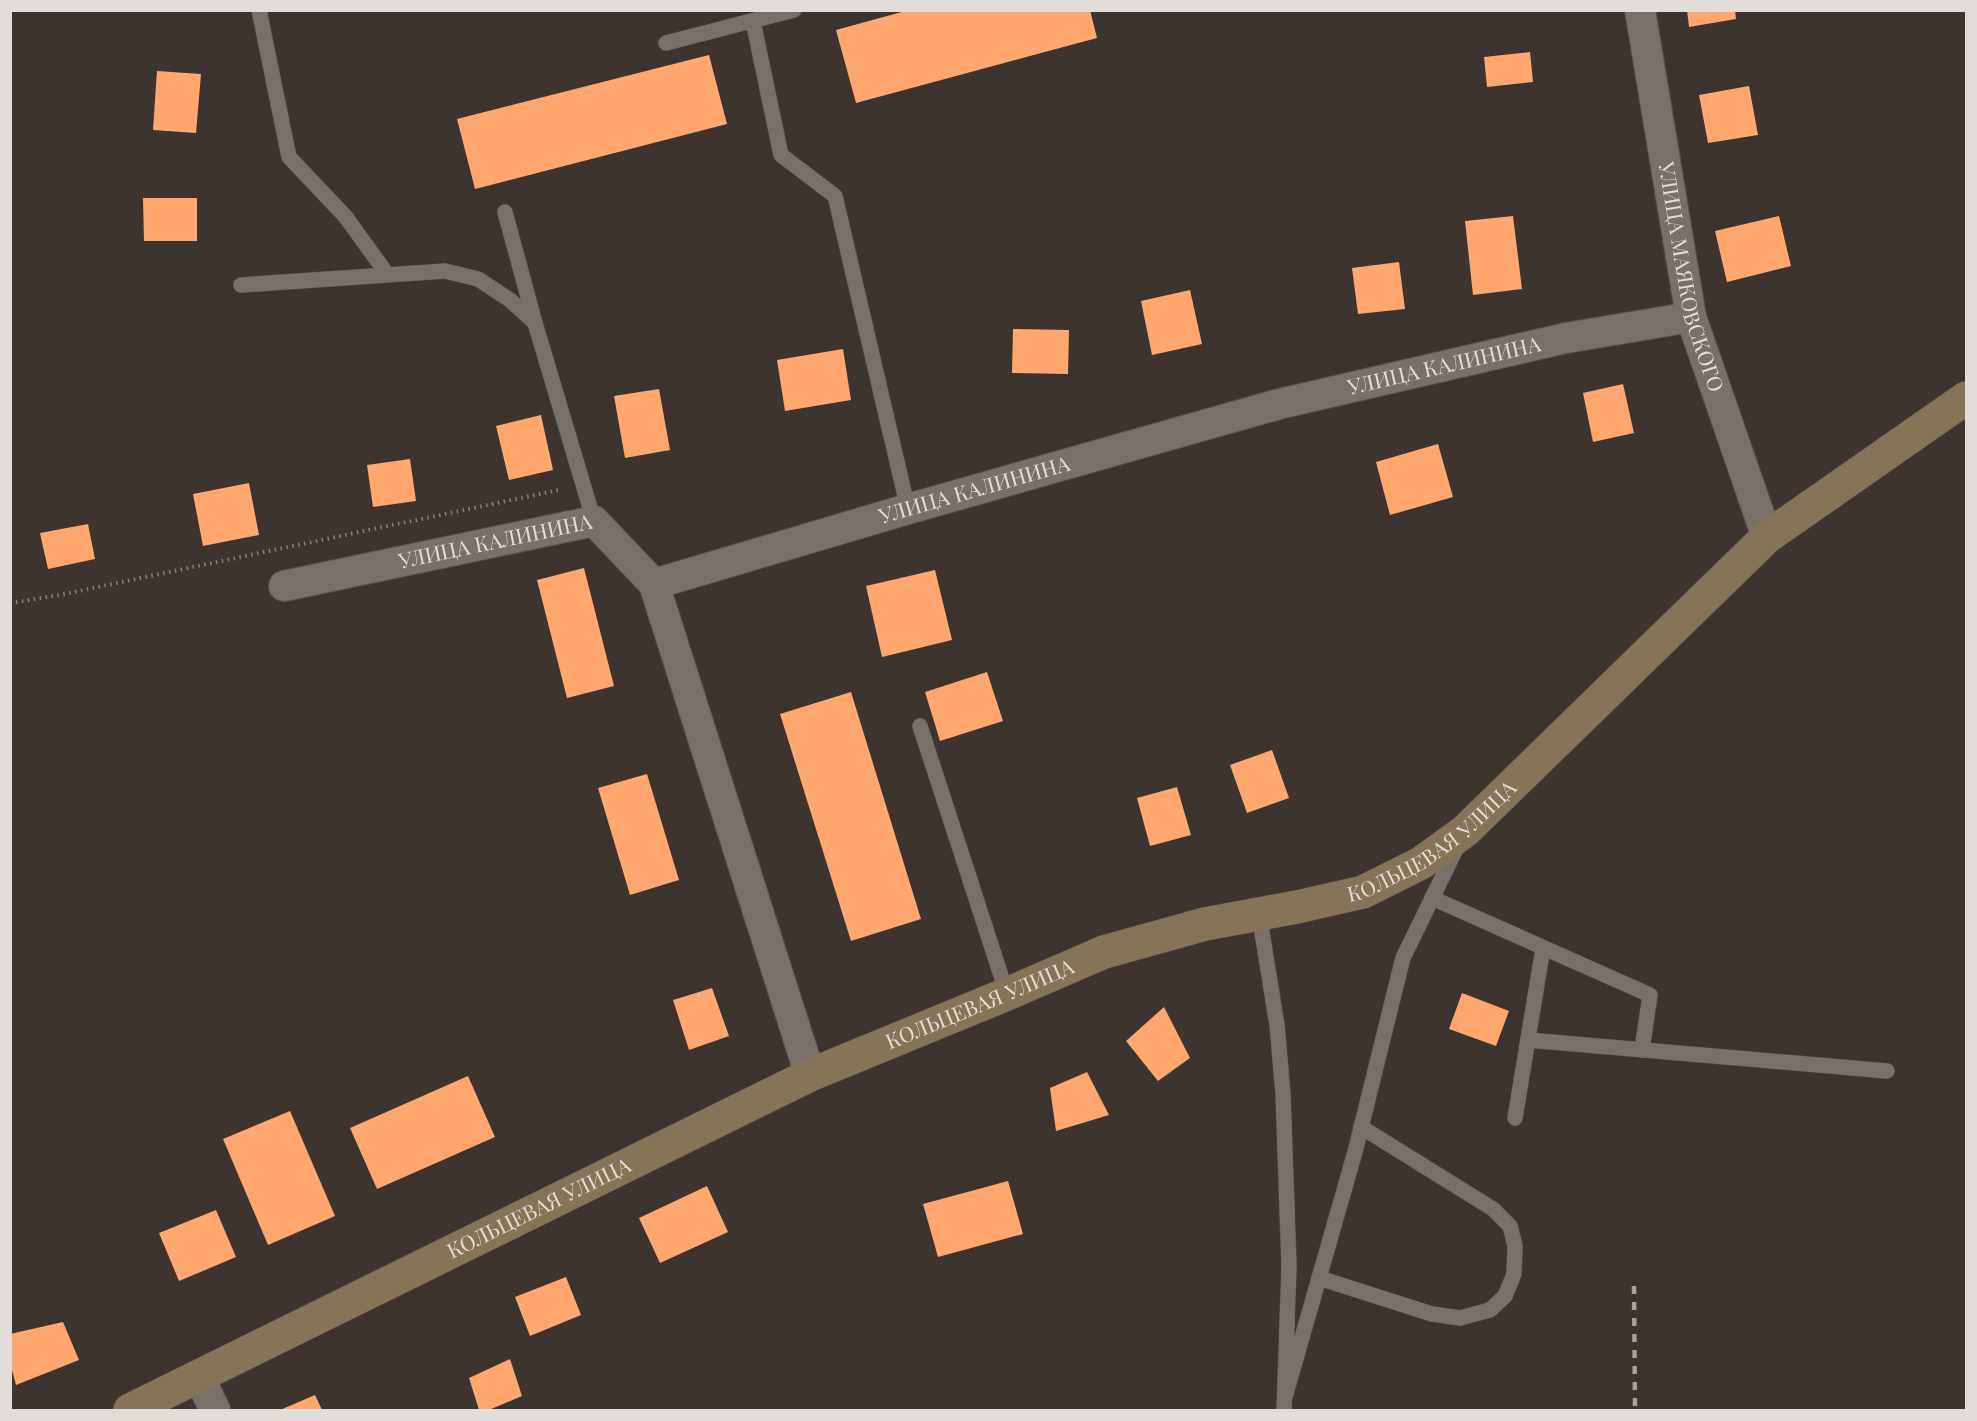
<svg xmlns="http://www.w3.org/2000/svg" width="1977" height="1421" font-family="'Playfair Display',serif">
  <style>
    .building { fill: #ffa76e }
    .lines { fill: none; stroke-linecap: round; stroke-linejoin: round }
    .lane-casing { stroke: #59524e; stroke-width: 16 }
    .street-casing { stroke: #59524e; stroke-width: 32 }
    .secondary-casing { stroke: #59524e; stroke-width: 34 }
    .path { stroke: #89817e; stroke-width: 4; stroke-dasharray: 1.5 4.5; stroke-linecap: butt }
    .lane { stroke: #79706a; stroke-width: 15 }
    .street { stroke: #79706a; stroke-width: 30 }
    .secondary { stroke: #867458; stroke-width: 33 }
    .rail { stroke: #a7a09d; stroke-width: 4.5; stroke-dasharray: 8 8; stroke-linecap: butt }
    .labels { text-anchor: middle; stroke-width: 6; stroke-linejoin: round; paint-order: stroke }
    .street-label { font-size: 21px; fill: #e3ddda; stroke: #211d1b }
  </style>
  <rect width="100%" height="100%" fill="#3d3430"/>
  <!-- building -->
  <g class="building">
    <polygon points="909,10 1090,10 1097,38 856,103 836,30"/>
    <polygon points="1687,10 1735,10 1736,19 1689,27"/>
    <polygon points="1530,52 1533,82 1487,87 1484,57"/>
    <polygon points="709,55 727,124 475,189 457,119"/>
    <polygon points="157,71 201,74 196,133 153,130"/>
    <polygon points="1749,86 1758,135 1708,143 1699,95"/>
    <polygon points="143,198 197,198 197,241 144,241"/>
    <polygon points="1513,216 1522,289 1473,295 1465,221"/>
    <polygon points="1779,216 1791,266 1727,282 1715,231"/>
    <polygon points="1399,262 1405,309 1358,314 1352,268"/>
    <polygon points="1190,290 1202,344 1152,355 1141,301"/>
    <polygon points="1013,329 1069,330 1068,374 1012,373"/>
    <polygon points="843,349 851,400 785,411 777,360"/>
    <polygon points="1623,384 1634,433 1593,442 1583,393"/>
    <polygon points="659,389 670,450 625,458 614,396"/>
    <polygon points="541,415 553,470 509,480 496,426"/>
    <polygon points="1438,444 1453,497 1390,515 1376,462"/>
    <polygon points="410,459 416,501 373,507 367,465"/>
    <polygon points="249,483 259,535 203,546 193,494"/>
    <polygon points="88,524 95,559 48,569 40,533"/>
    <polygon points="584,568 614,686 567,698 537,580"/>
    <polygon points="935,570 952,640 882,657 866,586"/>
    <polygon points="987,672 1003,721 940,741 925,692"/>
    <polygon points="851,692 921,919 851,941 780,714"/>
    <polygon points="1272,750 1289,798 1247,813 1230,765"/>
    <polygon points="647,774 679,880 630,895 598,788"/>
    <polygon points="1177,787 1191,835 1150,846 1137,798"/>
    <polygon points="712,988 729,1036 689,1050 673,1000"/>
    <polygon points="1462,993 1509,1011 1496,1046 1449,1029"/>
    <polygon points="1164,1007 1190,1058 1158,1081 1126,1041"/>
    <polygon points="1087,1072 1109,1115 1056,1131 1050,1088"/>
    <polygon points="468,1076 495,1137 377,1189 350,1128"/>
    <polygon points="290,1111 335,1216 268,1245 223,1139"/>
    <polygon points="1008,1181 1023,1234 938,1257 923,1204"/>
    <polygon points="707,1186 728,1232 660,1263 639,1218"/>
    <polygon points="216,1210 236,1257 179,1281 159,1233"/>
    <polygon points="566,1277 581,1315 530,1336 515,1297"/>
    <polygon points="63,1322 79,1360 16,1385 10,1363 10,1334"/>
    <polygon points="510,1359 522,1396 489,1410 479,1410 469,1378"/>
    <polygon points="315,1395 322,1410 280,1410"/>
  </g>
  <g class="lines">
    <!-- lane casing -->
    <g class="lane-casing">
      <g id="lane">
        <polyline points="259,10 289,157 345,216 387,274"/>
        <polyline points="753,21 781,155 835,196 908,509"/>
        <polyline points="666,43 794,10"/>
        <polyline points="505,212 535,323 594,521"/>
        <polyline points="241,285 445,271 478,279 510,300 535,323"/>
        <polyline points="920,726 1007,994"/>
        <polyline points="1432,898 1650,995 1642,1050"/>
        <polyline points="1259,914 1277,1025 1283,1093 1289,1267 1284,1410"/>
        <polyline points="1528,1040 1887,1071"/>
        <polyline points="1515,1118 1543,948"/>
        <polyline points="1319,1278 1432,1314 1460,1318 1490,1310 1505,1296 1514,1274 1515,1246 1510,1226 1493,1209 1361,1127"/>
        <polyline points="1285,1397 1355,1152 1403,958 1457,847"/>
      </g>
    </g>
    <!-- street casing -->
    <g class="street-casing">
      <g id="street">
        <path id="s1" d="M1640,10l51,307 76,220"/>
        <path id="s2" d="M654,584l254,-75 371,-105 287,-66 125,-21"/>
        <path id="s3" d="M284,586l310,-65 60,63 156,491"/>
        <polyline points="199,1377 215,1410"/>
      </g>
    </g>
    <!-- secondary casing -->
    <g class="secondary-casing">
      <g id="secondary">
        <path id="s4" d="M130,1410l680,-335 197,-81 97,-42 101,-28 92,-17 66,-15 58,-29 44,-32 302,-294 199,-139"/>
      </g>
    </g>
    <!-- path -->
    <polyline class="path" points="10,603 60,595 559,490"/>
    <!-- lane -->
    <use href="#lane" class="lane"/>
    <!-- street -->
    <use href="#street" class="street"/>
    <!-- secondary -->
    <use href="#secondary" class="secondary"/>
    <!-- rail -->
    <polyline class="rail" points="1634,1286 1635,1410"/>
  </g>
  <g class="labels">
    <!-- street labels -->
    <g class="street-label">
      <text dy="7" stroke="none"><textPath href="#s1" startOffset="272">УЛИЦА МАЯКОВСКОГО</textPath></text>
      <text dy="7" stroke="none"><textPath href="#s2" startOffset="820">УЛИЦА КАЛИНИНА</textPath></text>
      <text dy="7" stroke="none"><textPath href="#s2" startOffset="334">УЛИЦА КАЛИНИНА</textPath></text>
      <text dy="7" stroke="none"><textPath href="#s3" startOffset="216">УЛИЦА КАЛИНИНА</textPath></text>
      <text dy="7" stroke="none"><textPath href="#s4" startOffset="1428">КОЛЬЦЕВАЯ УЛИЦА</textPath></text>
      <text dy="7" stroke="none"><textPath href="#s4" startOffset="942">КОЛЬЦЕВАЯ УЛИЦА</textPath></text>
      <text dy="7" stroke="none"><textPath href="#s4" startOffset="456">КОЛЬЦЕВАЯ УЛИЦА</textPath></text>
    </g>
  </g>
  <!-- border -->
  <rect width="1977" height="1421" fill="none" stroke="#e3ddda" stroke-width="24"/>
</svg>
